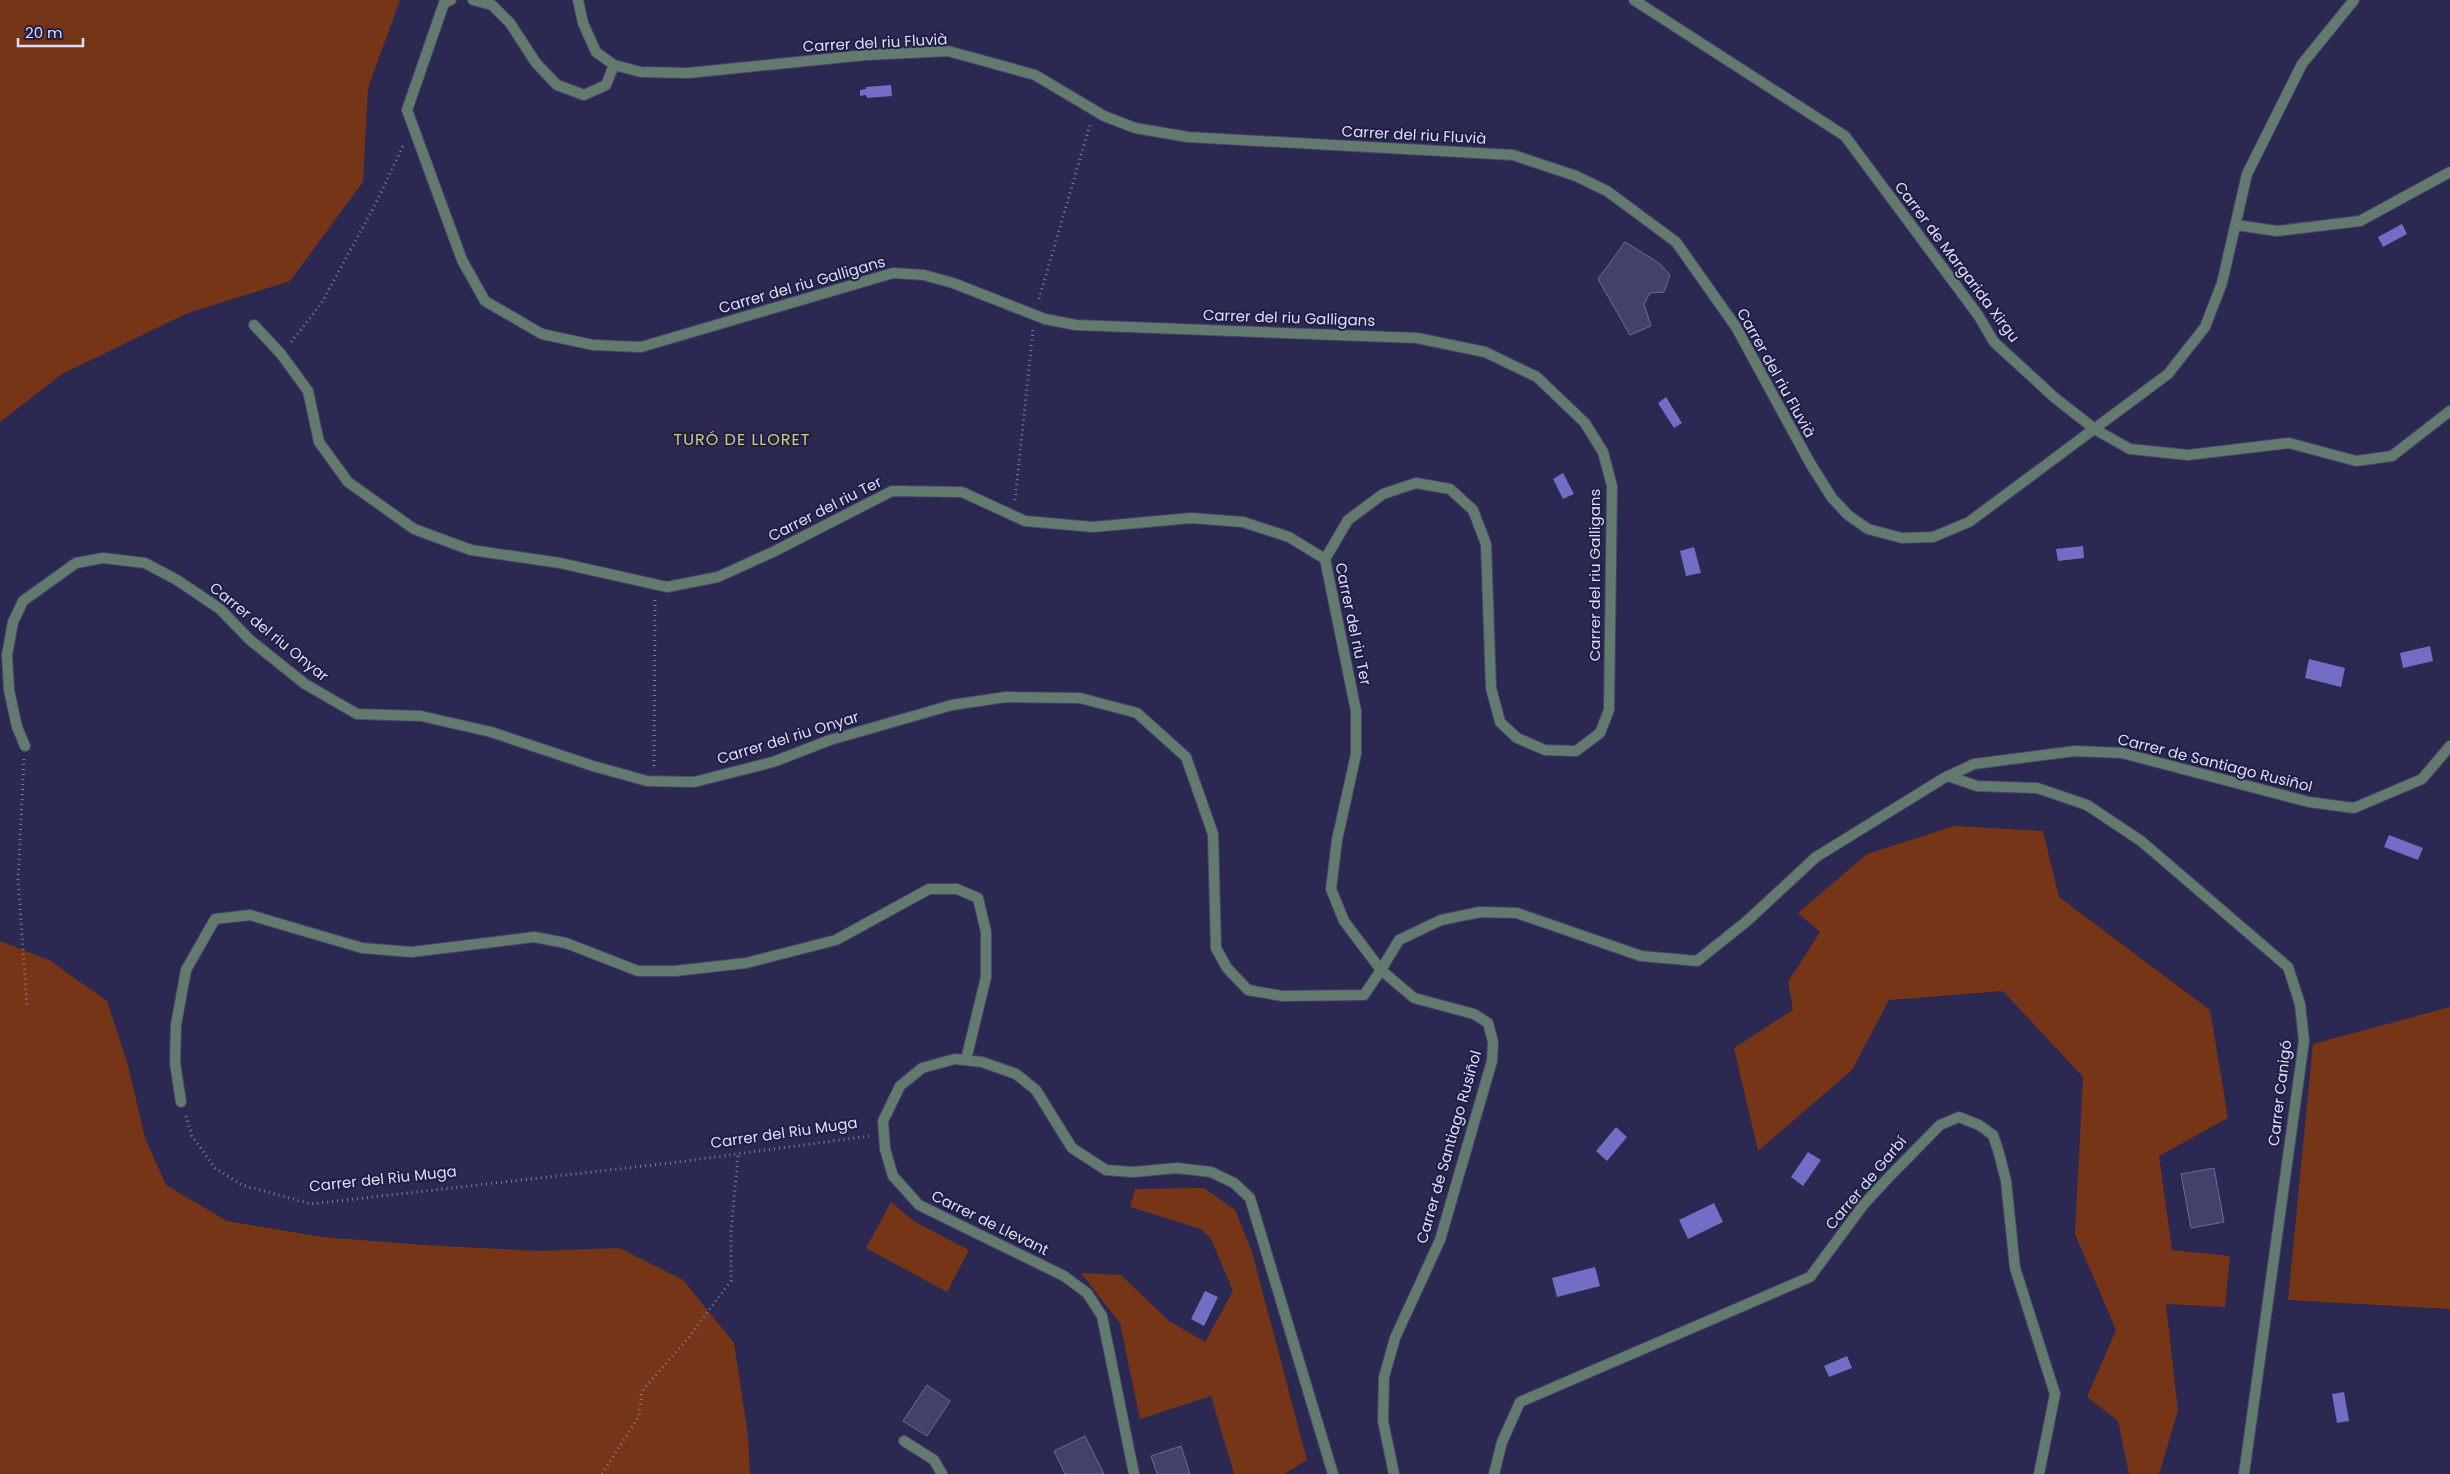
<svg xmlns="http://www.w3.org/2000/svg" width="2450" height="1474" font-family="Poppins,sans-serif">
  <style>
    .green { fill: #763517 }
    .water { fill: #726ec6 }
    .building { fill: #41416c; stroke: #6a6b99 }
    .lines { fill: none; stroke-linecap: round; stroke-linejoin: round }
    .minor-casing { stroke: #47456c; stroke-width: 12 }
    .path { stroke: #7e7d9f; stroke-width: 3; stroke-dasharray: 1 4; stroke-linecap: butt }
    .minor { stroke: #637a6f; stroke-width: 10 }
    .labels { text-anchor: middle; stroke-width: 4; stroke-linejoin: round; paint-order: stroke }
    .street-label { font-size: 15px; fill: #dcddf7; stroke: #211e46 }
    .neighbourhood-label { font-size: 16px; letter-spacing: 1px; fill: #d2ca7c; stroke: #211e46 }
  </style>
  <rect width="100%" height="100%" fill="#2b2851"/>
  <!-- green -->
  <g class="green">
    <polygon points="0,0 400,0 368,88 363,182 290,281 188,313 62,374 0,422"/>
    <polygon points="1954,826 2043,831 2059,897 2210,1010 2228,1118 2159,1156 2172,1250 2230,1256 2225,1307 2166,1304 2178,1411 2159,1474 2129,1474 2118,1421 2087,1397 2116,1330 2075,1234 2083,1077 2003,991 1889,1000 1852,1070 1758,1151 1734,1048 1793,1010 1788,982 1820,932 1798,913 1867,854"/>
    <polygon points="0,941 49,960 107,1001 128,1065 145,1138 166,1185 227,1221 322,1237 423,1245 538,1251 619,1248 683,1280 734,1343 748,1436 750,1474 0,1474"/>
    <polygon points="2450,1007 2450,1309 2288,1300 2313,1044"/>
    <polygon points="1204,1188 1235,1210 1252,1252 1307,1460 1284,1474 1234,1474 1211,1396 1140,1419 1120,1323 1081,1273 1121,1275 1169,1321 1205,1342 1233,1291 1211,1239 1201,1229 1130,1207 1135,1189"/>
    <polygon points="891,1202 915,1222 969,1250 947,1292 866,1248"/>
  </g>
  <!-- water -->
  <g class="water">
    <polygon points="891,85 892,96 867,98 866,95 860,96 860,90 866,89 866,87"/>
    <polygon points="2402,224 2407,234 2383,247 2378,237"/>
    <polygon points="1666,397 1682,423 1674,428 1658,403"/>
    <polygon points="1563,473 1574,494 1563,499 1553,479"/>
    <polygon points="2083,546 2084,558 2058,561 2056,549"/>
    <polygon points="1694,547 1701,573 1686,576 1680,551"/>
    <polygon points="2430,646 2433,661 2403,668 2400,653"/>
    <polygon points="2309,659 2345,668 2341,687 2305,678"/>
    <polygon points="2389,835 2423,848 2418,860 2384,847"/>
    <polygon points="1616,1127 1627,1137 1607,1161 1596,1151"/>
    <polygon points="1808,1152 1821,1160 1803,1186 1791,1177"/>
    <polygon points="1714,1203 1723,1222 1688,1239 1679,1220"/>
    <polygon points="1595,1267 1600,1286 1557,1297 1552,1278"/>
    <polygon points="1205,1291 1218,1297 1204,1326 1191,1319"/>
    <polygon points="1847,1356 1852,1368 1829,1377 1824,1366"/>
    <polygon points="2344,1392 2349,1421 2337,1423 2332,1394"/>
  </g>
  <!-- building -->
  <g class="building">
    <polygon points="1625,242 1659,263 1670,275 1664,292 1650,293 1644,304 1651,326 1630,335 1598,279"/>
    <polygon points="2214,1168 2224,1222 2191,1228 2181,1174"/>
    <polygon points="927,1385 950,1401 927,1436 903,1421"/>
    <polygon points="1085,1436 1104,1474 1065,1474 1054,1451"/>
    <polygon points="1181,1446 1190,1474 1157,1474 1151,1456"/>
  </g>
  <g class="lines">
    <!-- minor casing -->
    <g class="minor-casing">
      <g id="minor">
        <polyline points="451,0 444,3 407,110 462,260 485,301 542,334 593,345 641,347 893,273 924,275 953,283 1045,319 1076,325 1417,338 1485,352 1537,377 1585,423 1603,452 1612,486 1609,710 1600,733 1576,751 1545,750 1517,738 1500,722 1491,688 1486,544 1473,510 1450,489 1416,483 1383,494 1348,520 1325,559"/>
        <polyline points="473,0 492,5 510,23 536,63 557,85 584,95 606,85 614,65"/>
        <polyline points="578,0 583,23 596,52 614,65 641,72 688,73 866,55 948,51 1035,75 1104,116 1135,128 1188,137 1513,155 1576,176 1607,191 1676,242 1736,327 1810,463 1832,498 1848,515 1868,529 1902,538 1933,537 1969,522 2168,374 2205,327 2222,283 2247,174 2302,64 2354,0"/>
        <polyline points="1634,0 1845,136 1978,315 1994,342 2055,398 2096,430 2130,449 2188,455 2289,443 2356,461 2392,456 2450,411"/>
        <polyline points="2236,225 2277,231 2360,221 2450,172"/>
        <polyline points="25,746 17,727 9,690 7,655 13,622 23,601 76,563 103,558 145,563 177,580 220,609 250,640 305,684 357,714 421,716 491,732 593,766 647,781 694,782 773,762 830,740 952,705 1006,697 1080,698 1137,713 1186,757 1213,834 1216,948 1227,968 1248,990 1282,996 1364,995 1381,970 1344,921 1331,889 1337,840 1356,754 1356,711 1325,559 1289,537 1243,522 1191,518 1093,527 1025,521 962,492 892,491 775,551 718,577 667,587 560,563 471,550 414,529 348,482 319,442 308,391 281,354 254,325"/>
        <polyline points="1948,776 1977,786 2037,788 2087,805 2141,841 2288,967 2300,1004 2304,1041 2244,1474"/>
        <polyline points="181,1102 175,1063 176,1025 186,970 215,919 250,915 362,948 412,952 534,937 566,943 638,971 675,971 746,963 836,940 929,889 957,889 978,898 986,932 986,977 966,1060"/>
        <polyline points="904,1441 934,1460 942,1474"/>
        <polyline points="1134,1474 1102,1316 1087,1293 1064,1276 919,1205 893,1176 885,1149 883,1121 900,1086 922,1068 955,1059 982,1062 1016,1074 1036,1090 1072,1148 1106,1170 1133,1172 1177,1168 1211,1172 1234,1183 1250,1198 1333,1474"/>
        <polyline points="1394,1474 1383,1421 1384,1377 1395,1338 1440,1240 1492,1061 1493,1042 1488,1023 1474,1014 1414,998 1381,970 1399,940 1441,920 1480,912 1517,913 1641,956 1697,961 1747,921 1816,857 1944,778 1974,764 2075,751 2122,753 2309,802 2354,808 2422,779 2450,746"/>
        <polyline points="1494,1474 1502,1442 1520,1402 1810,1277 1864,1204 1888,1178 1940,1125 1959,1117 1979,1125 1993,1135 1999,1153 2006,1181 2015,1268 2055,1394 2039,1474"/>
      </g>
    </g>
    <!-- path -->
    <g class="path">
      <polyline points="1039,299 1090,125"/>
      <polyline points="291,342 321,304 375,205 403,146"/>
      <polyline points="1015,500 1033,330"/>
      <polyline points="24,759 18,879 27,1006"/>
      <polyline points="654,766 655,599"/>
      <polyline points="186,1116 192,1136 215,1168 242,1185 311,1204 671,1163 869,1136"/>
      <polyline points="602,1474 639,1416 642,1391 689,1337 731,1281 731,1232 738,1155"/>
    </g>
    <!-- minor -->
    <use href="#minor" class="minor"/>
  </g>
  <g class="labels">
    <!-- street labels -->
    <g class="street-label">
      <text transform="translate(875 43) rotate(-3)" y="5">Carrer del riu Fluvià</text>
      <text transform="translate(1414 135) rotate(3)" y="5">Carrer del riu Fluvià</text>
      <text transform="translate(1957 262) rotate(53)" y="5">Carrer de Margarida Xirgu</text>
      <text transform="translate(802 285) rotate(-16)" y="5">Carrer del riu Galligans</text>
      <text transform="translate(1289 318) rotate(2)" y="5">Carrer del riu Galligans</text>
      <text transform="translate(1776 373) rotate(61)" y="5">Carrer del riu Fluvià</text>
      <text transform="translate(825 509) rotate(-27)" y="5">Carrer del riu Ter</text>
      <text transform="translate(1595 575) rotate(-90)" y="5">Carrer del riu Galligans</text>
      <text transform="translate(1353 624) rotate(78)" y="5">Carrer del riu Ter</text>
      <text transform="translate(269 632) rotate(39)" y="5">Carrer del riu Onyar</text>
      <text transform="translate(788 738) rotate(-17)" y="5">Carrer del riu Onyar</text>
      <text transform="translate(2215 763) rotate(14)" y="5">Carrer de Santiago Rusiñol</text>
      <text transform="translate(2280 1093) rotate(-83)" y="5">Carrer Canigó</text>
      <text transform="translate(784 1133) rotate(-8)" y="5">Carrer del Riu Muga</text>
      <text transform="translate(1449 1147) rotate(-74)" y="5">Carrer de Santiago Rusiñol</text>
      <text transform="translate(383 1179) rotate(-6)" y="5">Carrer del Riu Muga</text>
      <text transform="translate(1866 1183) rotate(-50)" y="5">Carrer de Garbí</text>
      <text transform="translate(990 1223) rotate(26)" y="5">Carrer de Llevant</text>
    </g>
    <!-- neighbourhood labels -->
    <g class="neighbourhood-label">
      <text x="742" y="445">TURÓ DE LLORET</text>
    </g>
  </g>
  <!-- scale -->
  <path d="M18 38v8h65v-8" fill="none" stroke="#dcddf7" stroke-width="2.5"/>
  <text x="25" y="38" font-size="15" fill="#dcddf7" stroke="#211e46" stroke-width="4" paint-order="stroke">20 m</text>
</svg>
